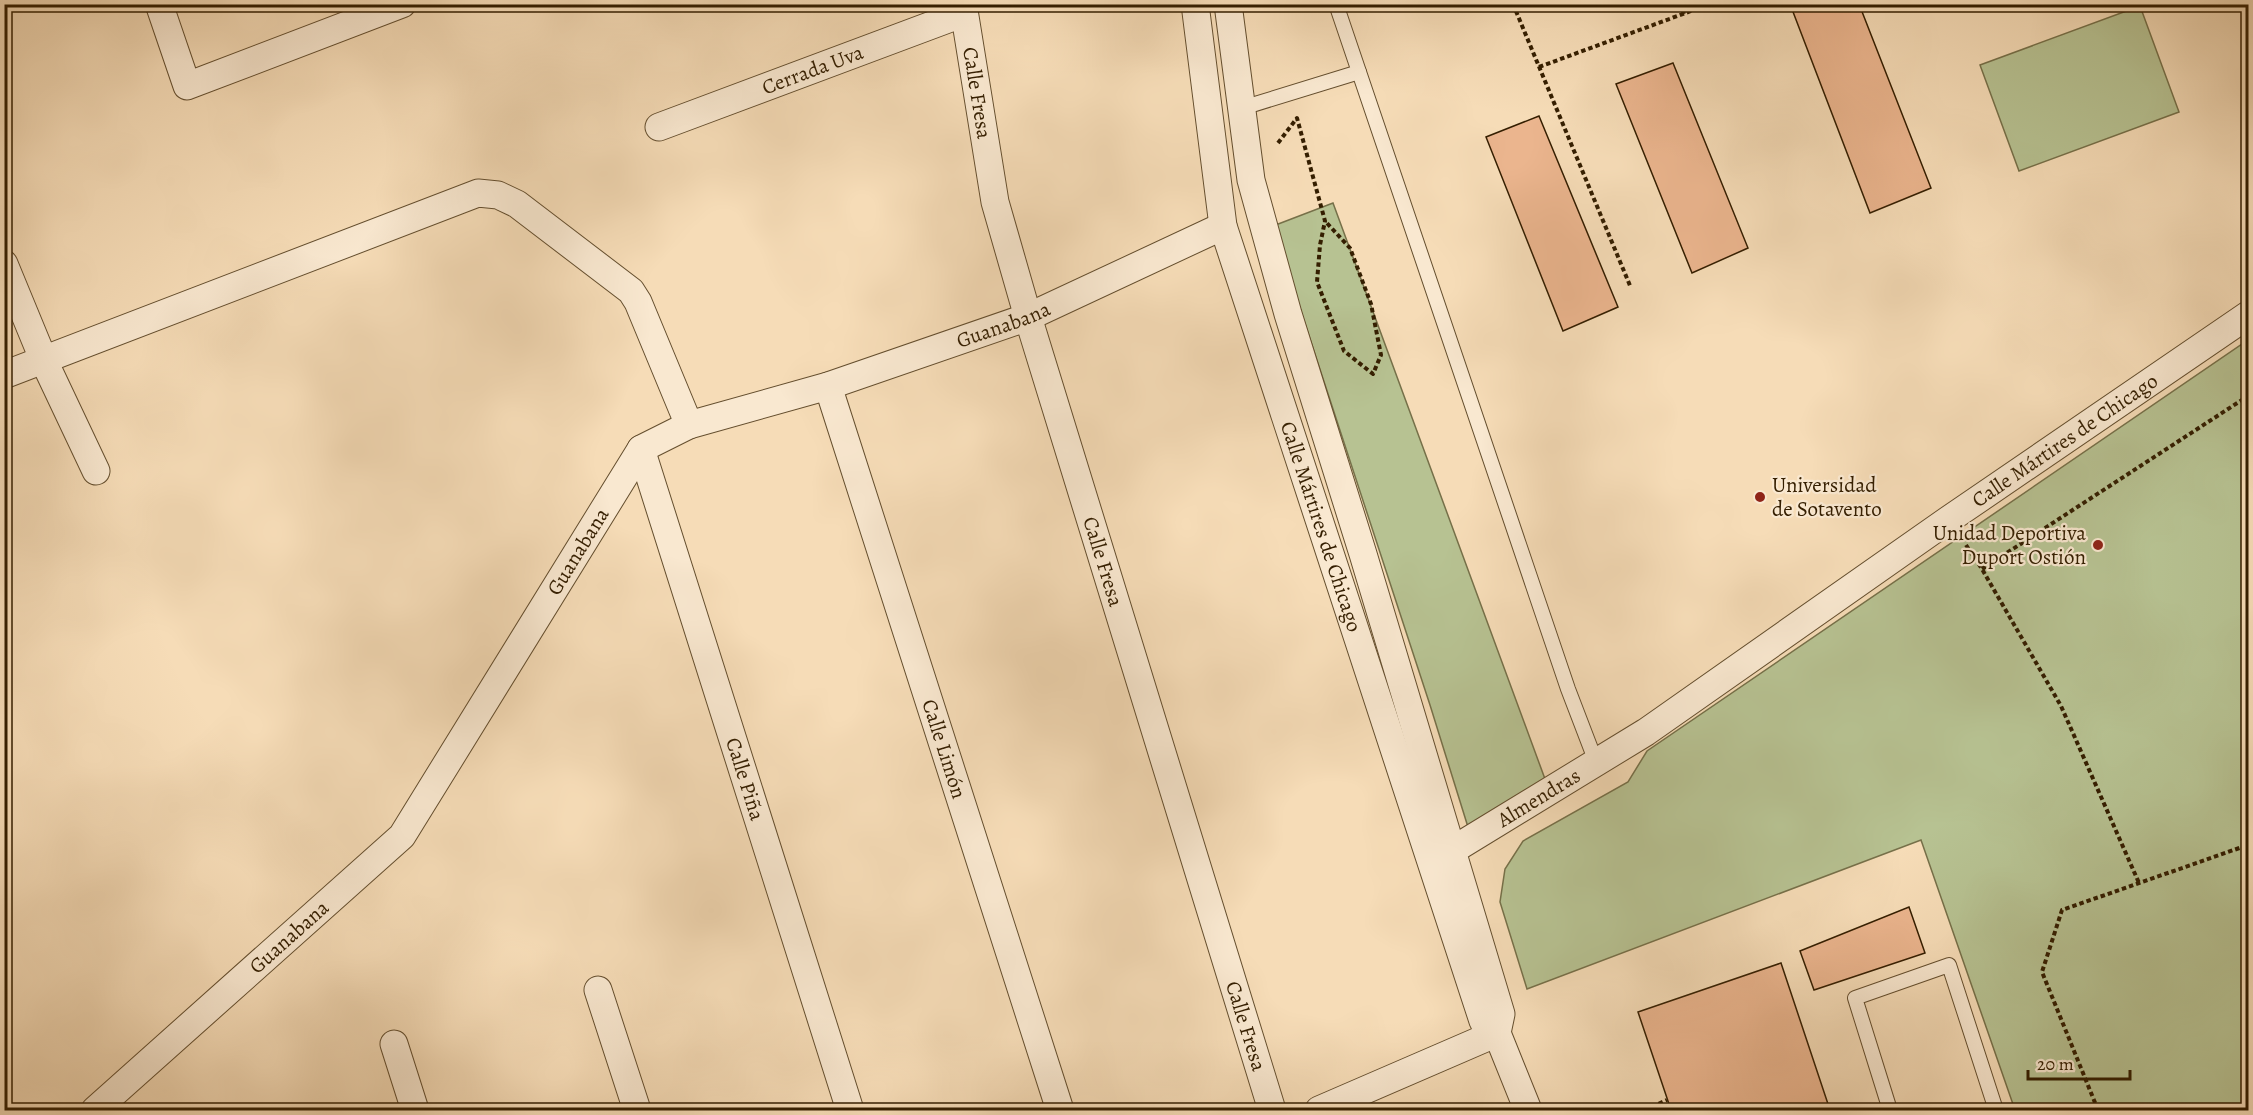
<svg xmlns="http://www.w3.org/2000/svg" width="2253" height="1115" font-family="Alegreya,serif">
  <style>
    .green { fill: #b7c292; stroke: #767049; stroke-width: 1.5 }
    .building { fill: #ebb58e; stroke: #341e00; stroke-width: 1.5 }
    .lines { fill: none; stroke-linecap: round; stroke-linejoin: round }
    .lane-casing { stroke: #644e2e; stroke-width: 16 }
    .street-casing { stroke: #644e2e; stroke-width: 29 }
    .path { stroke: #341e00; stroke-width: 4; stroke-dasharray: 4.5 3; stroke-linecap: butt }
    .lane { stroke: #f9e8d0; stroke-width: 14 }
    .street { stroke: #f9e8d0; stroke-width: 27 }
    .poi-dot { fill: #8f2418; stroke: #f9e8d0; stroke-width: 2 }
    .labels { text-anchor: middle; stroke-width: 4.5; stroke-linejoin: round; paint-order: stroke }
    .street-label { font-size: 21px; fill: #341e00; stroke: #f9e8d0 }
    .poi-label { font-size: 21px; fill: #341e00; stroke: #f9e8d0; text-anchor: start }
  </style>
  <rect width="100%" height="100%" fill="#f6dcb7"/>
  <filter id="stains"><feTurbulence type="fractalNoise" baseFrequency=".00333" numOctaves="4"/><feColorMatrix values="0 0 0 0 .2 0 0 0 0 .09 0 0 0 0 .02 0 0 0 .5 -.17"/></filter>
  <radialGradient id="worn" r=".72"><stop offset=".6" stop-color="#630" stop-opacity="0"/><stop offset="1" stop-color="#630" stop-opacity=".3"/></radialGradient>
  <!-- green -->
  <g class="green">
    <polygon points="2140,6 2179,112 2019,171 1980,65"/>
    <polygon points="1333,203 1545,779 1468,827 1430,705 1273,226"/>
    <polygon points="2248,340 2248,1110 2015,1110 1921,840 1527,989 1500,902 1505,869 1523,841 1628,782 1647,751"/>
  </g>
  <!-- building -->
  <g class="building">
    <polygon points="1790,4 1859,4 1931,188 1870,213"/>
    <polygon points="1673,63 1748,248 1692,273 1616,84"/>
    <polygon points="1539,116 1618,307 1563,331 1486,137"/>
    <polygon points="1909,907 1925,953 1814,990 1800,951"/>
    <polygon points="1781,963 1830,1110 1671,1110 1638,1012"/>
  </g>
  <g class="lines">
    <!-- lane casing -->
    <g class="lane-casing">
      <g id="lane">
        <polyline points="1336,4 1568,689 1596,762"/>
        <polyline points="1242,108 1359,72"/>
        <polyline points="1890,1110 1855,998 1949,965 1996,1110"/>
      </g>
    </g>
    <!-- street casing -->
    <g class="street-casing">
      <g id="street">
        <polyline points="159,4 187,86 402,4"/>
        <path id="s1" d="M963,4l32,198 33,115 244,793"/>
        <path id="s2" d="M1195,4l28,222 260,795 14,12 31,77"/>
        <polyline points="1228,4 1251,180 1288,314 1363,554 1501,1014 1497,1033"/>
        <path id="s3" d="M659,127l305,-114"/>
        <polyline points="4,264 44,361 96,471"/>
        <polyline points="4,375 478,193 498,195 517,204 631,291 638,302 689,425"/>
        <path id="s4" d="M828,386l232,724"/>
        <path id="s5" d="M641,449l209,661"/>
        <path id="s6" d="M1438,859l208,-127 302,-212 300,-205"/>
        <polyline points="598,990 637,1110"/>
        <polyline points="394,1044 415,1110"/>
        <path id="s7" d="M95,1110l307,-274 239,-387 48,-24 139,-39 200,-69 195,-91"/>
        <polyline points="1319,1110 1497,1033"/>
      </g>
    </g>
    <!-- path -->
    <g class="path">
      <polyline points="1513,4 1631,288"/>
      <polyline points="1680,4 1684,14"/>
      <polyline points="1539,67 1710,4"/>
      <polyline points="1278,143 1297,118 1325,221 1320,245 1317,282 1344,351 1373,374 1381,355 1371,304 1350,248 1325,221"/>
      <polyline points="1966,545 1982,569 2061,706 2139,883"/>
      <polyline points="1982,569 2248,396"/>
      <polyline points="1645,1110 1667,1100"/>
      <polyline points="2098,1110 2042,972 2062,910 2248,845"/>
    </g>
    <!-- lane -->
    <use href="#lane" class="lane"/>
    <!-- street -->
    <use href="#street" class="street"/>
  </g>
  <!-- markers -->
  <g class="poi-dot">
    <circle cx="1760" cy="497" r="6"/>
    <circle cx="2098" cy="545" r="6"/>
  </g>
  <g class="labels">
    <!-- street labels -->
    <g class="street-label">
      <text dy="7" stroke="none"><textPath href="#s3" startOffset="164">Cerrada Uva</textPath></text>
      <text dy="7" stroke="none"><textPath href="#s1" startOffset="90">Calle Fresa</textPath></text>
      <text dy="7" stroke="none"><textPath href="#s7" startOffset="1250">Guanabana</textPath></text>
      <text dy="7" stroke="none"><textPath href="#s6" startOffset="754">Calle Mártires de Chicago</textPath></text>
      <text dy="7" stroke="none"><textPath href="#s2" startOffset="540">Calle Mártires de Chicago</textPath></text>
      <text dy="7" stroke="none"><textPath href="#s7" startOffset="746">Guanabana</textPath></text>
      <text dy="7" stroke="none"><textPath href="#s1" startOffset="576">Calle Fresa</textPath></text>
      <text dy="7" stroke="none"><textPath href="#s4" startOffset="381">Calle Limón</textPath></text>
      <text dy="7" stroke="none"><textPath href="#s5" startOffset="346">Calle Piña</textPath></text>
      <text dy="7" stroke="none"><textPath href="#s6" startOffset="118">Almendras</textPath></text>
      <text dy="7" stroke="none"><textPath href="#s7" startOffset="260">Guanabana</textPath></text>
      <text dy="7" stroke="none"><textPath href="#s1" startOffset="1062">Calle Fresa</textPath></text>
    </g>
    <!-- poi labels -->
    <g class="poi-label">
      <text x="1772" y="492">Universidad<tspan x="1772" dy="24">de Sotavento</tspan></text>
      <text x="2086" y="540" text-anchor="end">Unidad Deportiva<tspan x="2086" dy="24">Duport Ostión</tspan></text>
    </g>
  </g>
  <!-- margin -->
  <rect width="2253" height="1115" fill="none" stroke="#f6dcb7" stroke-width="24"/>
  <rect x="6" y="6" width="2241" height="1103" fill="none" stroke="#341e00" stroke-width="3"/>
  <rect x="12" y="12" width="2229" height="1091" fill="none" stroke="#341e00" stroke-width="1.5"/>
  <!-- scale -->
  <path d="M2028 1070v9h102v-9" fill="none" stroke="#341e00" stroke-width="3"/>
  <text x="2037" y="1070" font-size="18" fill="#341e00" stroke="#f9e8d0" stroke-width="4.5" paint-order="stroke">20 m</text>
  <rect width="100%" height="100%" filter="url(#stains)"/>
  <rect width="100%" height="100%" fill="url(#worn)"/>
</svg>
